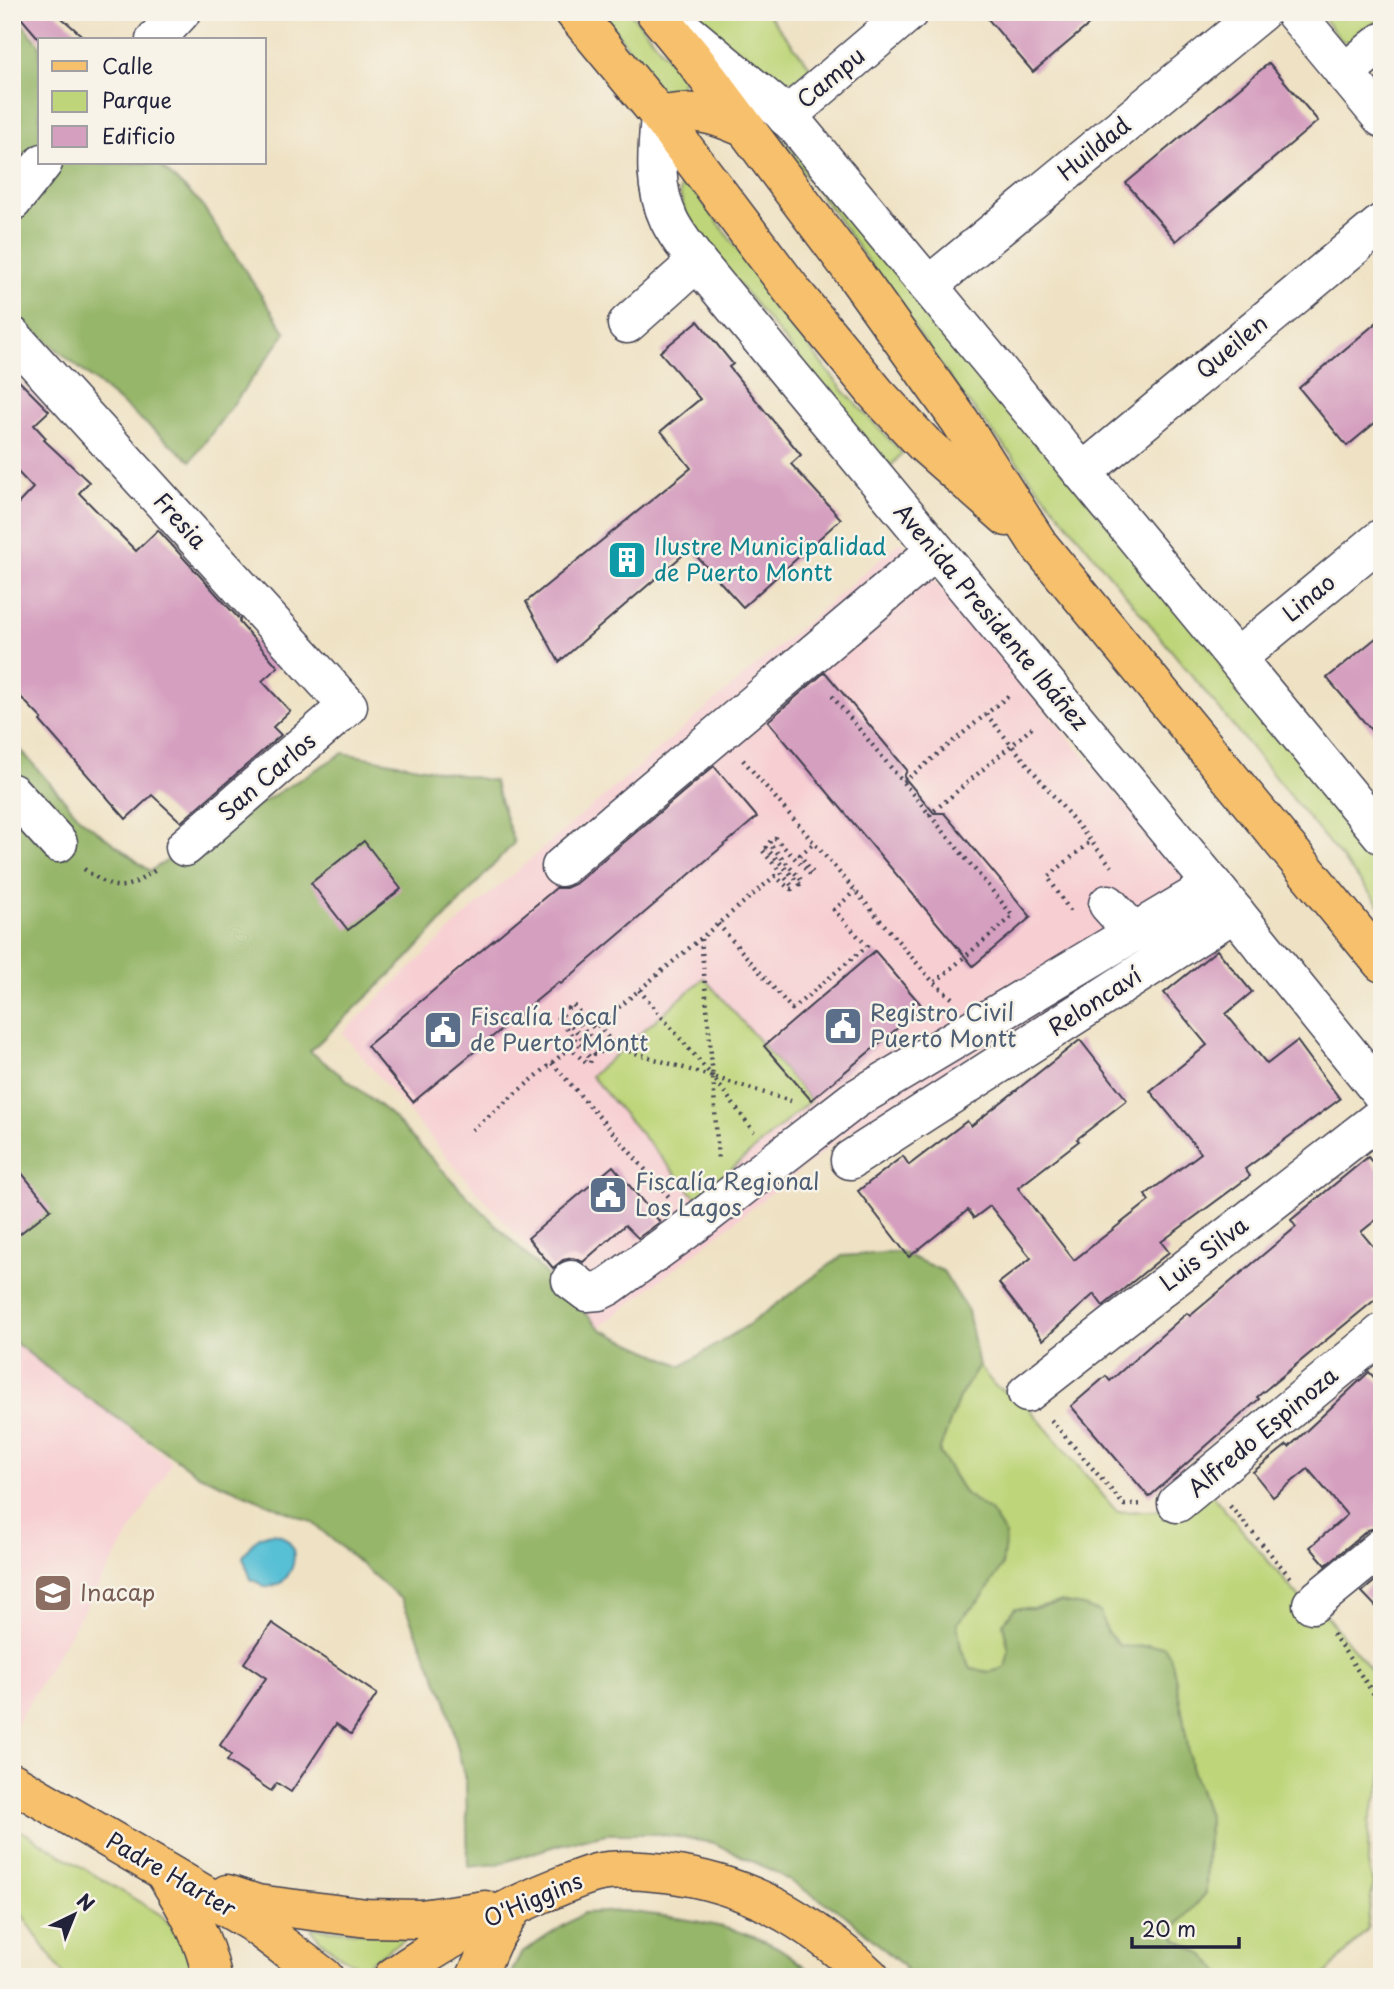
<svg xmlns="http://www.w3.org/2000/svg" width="1394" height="1989" font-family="'Playpen Sans',sans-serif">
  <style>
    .built { fill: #f7cfd3 }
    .green { fill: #bed579; stroke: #707c5a; stroke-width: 2 }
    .forest { fill: #96b669; stroke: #5c6c52; stroke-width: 2 }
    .water { fill: #58c0d5; stroke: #3d7188; stroke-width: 2 }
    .building { fill: #d59fbf }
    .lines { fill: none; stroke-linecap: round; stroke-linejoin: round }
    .minor-casing { stroke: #413f50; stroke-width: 41 }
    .major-casing { stroke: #413f50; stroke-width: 41 }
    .path { stroke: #413f50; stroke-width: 4.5; stroke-dasharray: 2 5; stroke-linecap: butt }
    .minor { stroke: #fff; stroke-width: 38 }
    .major { stroke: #f7c06c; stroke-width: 38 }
    .labels { text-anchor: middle; stroke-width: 5; stroke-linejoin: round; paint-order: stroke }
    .street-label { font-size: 23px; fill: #22223b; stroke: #f7f3e8 }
    .culture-label { font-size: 23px; fill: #0d838f; stroke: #f7f3e8; text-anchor: start }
    .service-label { font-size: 23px; fill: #4e5e75; stroke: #f7f3e8; text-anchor: start }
    .education-label { font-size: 23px; fill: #785e54; stroke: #f7f3e8; text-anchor: start }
  </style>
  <rect width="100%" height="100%" fill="#f7f3e8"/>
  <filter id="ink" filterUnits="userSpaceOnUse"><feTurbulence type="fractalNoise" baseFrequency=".0143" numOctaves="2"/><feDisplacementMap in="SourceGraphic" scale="14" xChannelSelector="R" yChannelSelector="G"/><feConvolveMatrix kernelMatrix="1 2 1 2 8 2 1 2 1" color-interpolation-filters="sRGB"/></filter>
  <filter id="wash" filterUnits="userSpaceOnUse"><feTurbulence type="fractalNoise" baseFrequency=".00686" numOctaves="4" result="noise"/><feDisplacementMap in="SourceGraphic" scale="28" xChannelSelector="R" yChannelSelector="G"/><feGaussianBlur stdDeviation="1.57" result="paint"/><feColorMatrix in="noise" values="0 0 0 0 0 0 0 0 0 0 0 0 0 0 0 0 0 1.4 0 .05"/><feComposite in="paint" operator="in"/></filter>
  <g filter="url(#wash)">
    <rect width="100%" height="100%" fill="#efe2c4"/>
    <!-- built -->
    <g class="built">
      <polygon points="901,541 1215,910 859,1124 600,1327 457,1169 342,1033 477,905"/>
      <polygon points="12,1336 172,1462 15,1726 12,1725"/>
    </g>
    <!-- green -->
    <g class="green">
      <polygon points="601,12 630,12 681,74 683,81 678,89 670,92 659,88"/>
      <polygon points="687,12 766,12 813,70 798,80 787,82 764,77"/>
      <polygon points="1318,12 1382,12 1382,17 1350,43 1341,40"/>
      <polygon points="768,121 1382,851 1382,908 959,391 836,216 772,131"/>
      <polygon points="685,181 691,186 821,363 844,391 902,453 891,466 859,431 727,270 686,216 680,194 681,185"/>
      <polygon points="704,978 811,1100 697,1199 591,1076"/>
      <polygon points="979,1366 995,1386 1023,1401 1117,1512 1176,1510 1208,1490 1310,1610 1323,1612 1382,1683 1382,1782 1369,1821 1368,1864 1373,1884 1367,1930 1323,1977 1223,1977 1204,1955 1176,1939 1176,1927 1206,1890 1209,1819 1191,1767 1183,1716 1149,1645 1137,1648 1119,1646 1106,1631 1099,1612 1061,1602 1034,1608 1015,1608 1003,1624 1009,1650 1006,1668 990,1672 971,1669 961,1649 957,1623 983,1596 990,1511 965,1494 939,1451 959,1398"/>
      <polygon points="12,1825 161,1915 180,1935 195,1977 65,1977 12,1900"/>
      <path d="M311,1928l95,8v2l-41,28c-15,1 -47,-25 -54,-38z"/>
    </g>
    <!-- forest -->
    <g class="forest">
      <polygon points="12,12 40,45 40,163 157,163 200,202 286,333 191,461 25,323 12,335"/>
      <path d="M12,740l69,79 69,52 193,-118 151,28 20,62 -107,116 -97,92 79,62 77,82 136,135 80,36 66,-41 94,-69 58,-4 43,19 25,40 11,55 -20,32 -20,54 26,42 25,17 16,24 -4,31 -19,30 -26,27 4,26 10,20 19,3 15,-4 4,-18 -6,-26 12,-16h19l27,-6 22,4 17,6 6,19 14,15c15,2 29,-1 44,0l6,10 3,10 10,50 8,51 18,52 -3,40v34l-30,34v12l28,16 20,22h-313l-9,-12 -57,-50 -70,-43 -61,-29 -56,-9h-52l-48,11 -60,19 -30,3 -2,-84 -20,-83 -44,-100 -90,-78 -113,-47 -139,-97 -48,-38z"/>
      <path d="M624,1911c51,6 102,12 149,34 15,7 30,21 44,32h-308l12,-23 26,-18 37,-23z"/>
    </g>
    <!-- water -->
    <path class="water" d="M272,1533c4,1 8,1 11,4 17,11 12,33 -1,45 -4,3 -11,4 -16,5l-15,-8 -8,-22c8,-14 13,-21 29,-24z"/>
    <g id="blocks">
      <!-- building -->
      <g class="building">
        <polygon points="16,12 55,12 87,40 40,40"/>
        <polygon points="982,12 1104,12 1033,72"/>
        <polygon points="1269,63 1318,121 1176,241 1126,183"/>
        <polygon points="1382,318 1382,417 1347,446 1299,388"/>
        <polygon points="698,321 733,364 729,367 801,455 791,464 841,519 743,607 690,549 559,662 526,602 691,468 661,431 700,399 660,352"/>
        <polygon points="12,374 49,411 34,425 46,438 44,440 89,482 79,493 136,551 158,530 240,620 239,622 278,667 262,681 290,711 273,727 281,735 181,822 152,795 126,819 40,721 42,719 12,688 12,510 33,488 15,469 12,471"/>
        <polygon points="1382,633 1382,743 1327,678"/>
        <polygon points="825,672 907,770 904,777 934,813 944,813 1031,917 973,966 768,721"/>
        <polygon points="714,766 757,817 561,984 559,982 413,1102 367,1046 556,888 566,888 575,884"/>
        <polygon points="364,841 401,889 348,930 311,883"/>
        <polygon points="1217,950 1252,992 1226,1014 1267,1064 1297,1041 1340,1099 1245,1169 1250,1176 1161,1242 1169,1252 1103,1306 1094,1294 1043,1340 999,1283 1031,1258 990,1206 974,1218 968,1210 909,1257 858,1191 903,1156 909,1165 967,1121 971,1126 1080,1040 1127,1100 1077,1139 1079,1141 1018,1188 1074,1260 1149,1201 1145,1195 1201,1153 1150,1091 1207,1045 1164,993"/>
        <polygon points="875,951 923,1007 811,1100 764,1046"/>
        <polygon points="1368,1157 1382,1174 1382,1215 1361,1232 1382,1257 1382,1294 1257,1397 1259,1399 1149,1497 1071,1406 1106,1376 1110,1381 1187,1313 1190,1316 1296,1227 1291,1220"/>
        <polygon points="12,1161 51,1209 12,1240"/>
        <polygon points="613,1166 660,1222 638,1238 625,1225 583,1262 573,1258 563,1260 553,1268 528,1238"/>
        <polygon points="1369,1372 1382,1386 1382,1526 1368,1530 1326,1565 1310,1547 1347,1515 1308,1469 1273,1497 1253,1472 1287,1445 1289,1447"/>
        <polygon points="1382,1575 1382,1613 1362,1592"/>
        <polygon points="272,1623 377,1694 351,1734 336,1724 291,1792 277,1783 271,1791 227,1761 231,1755 220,1745 266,1678 244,1663"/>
      </g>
    </g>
  </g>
  <g filter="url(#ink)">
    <use href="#blocks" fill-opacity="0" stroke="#413f50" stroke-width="2"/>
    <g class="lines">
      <!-- minor casing -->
      <g class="minor-casing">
        <g id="minor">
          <polyline points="1294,12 1382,118"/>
          <polyline points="676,23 779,109 797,127 1382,835"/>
          <polyline points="155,40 181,12"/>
          <polyline points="1344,73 1382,42"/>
          <path d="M660,116c-3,36 -7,70 9,104 7,15 19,29 28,42l516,623 169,209"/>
          <polyline points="786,117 909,12"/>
          <polyline points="12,202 43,163"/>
          <polyline points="928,286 1261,12"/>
          <polyline points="627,324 697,262"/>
          <polyline points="12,336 348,706 185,847"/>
          <polyline points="1083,472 1382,223"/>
          <polyline points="1237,658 1382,538"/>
          <polyline points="12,793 58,843"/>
          <polyline points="561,867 935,551"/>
          <polyline points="1108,904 1134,933"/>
          <polyline points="850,1160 1235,912"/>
          <polyline points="571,1280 587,1292 599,1291 609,1286 693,1225 854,1100 1213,885"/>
          <polyline points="1027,1393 1382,1116"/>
          <polyline points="1177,1503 1382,1333"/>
          <polyline points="1312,1604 1382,1547"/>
        </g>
      </g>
      <!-- major casing -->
      <g class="major-casing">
        <g id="major">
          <polyline points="574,12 660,116 794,293 876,393 924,444 1007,517"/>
          <polyline points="655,12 692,57 852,270 960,421 1039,545 1382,963"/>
          <path d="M660,116c36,-8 53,-2 85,12"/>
          <polyline points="12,1782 251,1922 324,1977"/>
          <path d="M166,1875c21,33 38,63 46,102"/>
          <polyline points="227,1894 257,1904 367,1918 421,1919 485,1910"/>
          <path d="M393,1977c47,-33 95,-60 148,-83 18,-7 36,-16 55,-21 22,-5 47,-2 69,0 83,10 144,47 205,104"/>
          <polyline points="476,1977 492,1941 514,1906"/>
        </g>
      </g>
      <!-- path -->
      <g class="path">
        <polyline points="832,696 1013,916 934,983"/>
        <polyline points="986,714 1113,868"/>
        <polyline points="743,760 934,983 952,998"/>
        <polyline points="904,782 1008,696"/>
        <polyline points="929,815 1033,727"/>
        <path d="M84,869c32,23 40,23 73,0"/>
        <polyline points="1070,911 1048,877 1091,841"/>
        <polyline points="718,924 792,1009 867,946 834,910 855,891"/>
        <polyline points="701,939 713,1077 718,1160"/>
        <polyline points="639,990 713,1077 754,1132"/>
        <polyline points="598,1025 616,1047 791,1101"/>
        <polyline points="552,1063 670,1198"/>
        <polyline points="472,1130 570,1048 586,1063 590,1063 591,1059 558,1018 562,1014 595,1054 599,1054 601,1051 568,1008 573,1005 594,1028 775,876 790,889 792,889 793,887 762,850 763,849 766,848 800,884 802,881 769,843 772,839 775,838 811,875 813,873 800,855 814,843"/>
        <polyline points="1051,1420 1124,1505 1143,1504"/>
        <polyline points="1230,1506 1290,1577"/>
        <polyline points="1333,1634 1382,1706"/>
      </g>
      <!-- minor -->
      <use href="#minor" class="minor"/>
      <!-- major -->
      <use href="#major" class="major"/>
    </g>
  </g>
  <!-- icons -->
  <defs>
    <g id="building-square" transform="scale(2.0125)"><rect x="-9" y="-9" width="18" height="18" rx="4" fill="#0f9aa8" stroke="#f7f3e8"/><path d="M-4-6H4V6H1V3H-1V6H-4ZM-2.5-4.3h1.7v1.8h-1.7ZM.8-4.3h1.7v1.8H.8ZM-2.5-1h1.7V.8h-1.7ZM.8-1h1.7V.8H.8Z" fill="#fff"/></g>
    <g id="civic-square" transform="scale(2.0125)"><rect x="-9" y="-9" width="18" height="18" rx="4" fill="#5c6f8a" stroke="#f7f3e8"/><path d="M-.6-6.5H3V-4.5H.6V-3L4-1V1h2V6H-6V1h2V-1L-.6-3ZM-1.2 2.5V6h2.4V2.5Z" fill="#fff"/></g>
    <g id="university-square" transform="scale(2.0125)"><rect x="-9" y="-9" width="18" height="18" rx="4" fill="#8d6e63" stroke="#f7f3e8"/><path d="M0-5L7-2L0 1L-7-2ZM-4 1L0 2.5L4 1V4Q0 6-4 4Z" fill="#fff"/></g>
  </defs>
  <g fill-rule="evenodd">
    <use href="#building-square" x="627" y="560"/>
    <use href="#civic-square" x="843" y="1026"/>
    <use href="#civic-square" x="443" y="1030"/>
    <use href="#civic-square" x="608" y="1195"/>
    <use href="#university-square" x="53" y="1593"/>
  </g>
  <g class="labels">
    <!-- street labels -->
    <g class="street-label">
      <text transform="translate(831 78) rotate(-40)" y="8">Campu</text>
      <text transform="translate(1094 149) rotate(-39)" y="8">Huildad</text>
      <text transform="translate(1232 347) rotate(-40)" y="8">Queilen</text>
      <text transform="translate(180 521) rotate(48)" y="8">Fresia</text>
      <text transform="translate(1309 598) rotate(-40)" y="8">Linao</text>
      <text transform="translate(991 617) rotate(50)" y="8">Avenida Presidente Ibáñez</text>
      <text transform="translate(267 777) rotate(-41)" y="8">San Carlos</text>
      <text transform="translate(1095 1002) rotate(-33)" y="8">Reloncaví</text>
      <text transform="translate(1204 1254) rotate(-38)" y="8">Luis Silva</text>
      <text transform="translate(1263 1432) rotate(-40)" y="8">Alfredo Espinoza</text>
      <text transform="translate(171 1875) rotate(30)" y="8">Padre Harter</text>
      <text transform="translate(533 1900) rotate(-23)" y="8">O'Higgins</text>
    </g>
    <!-- culture labels -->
    <g class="culture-label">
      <text x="654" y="555">Ilustre Municipalidad<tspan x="654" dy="26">de Puerto Montt</tspan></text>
    </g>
    <!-- service labels -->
    <g class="service-label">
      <text x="870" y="1021">Registro Civil<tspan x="870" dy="26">Puerto Montt</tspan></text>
      <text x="470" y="1025">Fiscalía Local<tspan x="470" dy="26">de Puerto Montt</tspan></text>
      <text x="635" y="1190">Fiscalía Regional<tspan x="635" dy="26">Los Lagos</tspan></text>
    </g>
    <!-- education labels -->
    <g class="education-label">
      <text x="80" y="1601">Inacap</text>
    </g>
  </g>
  <!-- margin -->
  <rect width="1394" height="1989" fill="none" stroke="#f7f3e8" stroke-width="42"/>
  <!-- legend -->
  <rect x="38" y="38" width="228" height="126" fill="#f7f3e8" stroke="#a29fa3" stroke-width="2"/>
  <rect x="52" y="61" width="35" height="10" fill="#f7c06c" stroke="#a29fa3" stroke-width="2"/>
  <text x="102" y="74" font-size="21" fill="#22223b">Calle</text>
  <rect x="52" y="91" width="35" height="21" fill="#bed579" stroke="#a29fa3" stroke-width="2"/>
  <text x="102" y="108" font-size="21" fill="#22223b">Parque</text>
  <rect x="52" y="126" width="35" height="21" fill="#d59fbf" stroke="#a29fa3" stroke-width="2"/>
  <text x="102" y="144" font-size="21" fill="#22223b">Edificio</text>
  <!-- north arrow -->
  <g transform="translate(74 1915) rotate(43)" stroke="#f7f3e8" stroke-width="5" paint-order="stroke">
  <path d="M0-5L12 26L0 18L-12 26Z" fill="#22223b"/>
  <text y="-10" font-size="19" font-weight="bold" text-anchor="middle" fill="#22223b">N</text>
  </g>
  <!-- scale -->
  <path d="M1132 1937v10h107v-10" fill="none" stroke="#22223b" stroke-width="3.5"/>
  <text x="1142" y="1937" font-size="21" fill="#22223b" stroke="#f7f3e8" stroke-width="5" paint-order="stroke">20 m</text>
</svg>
